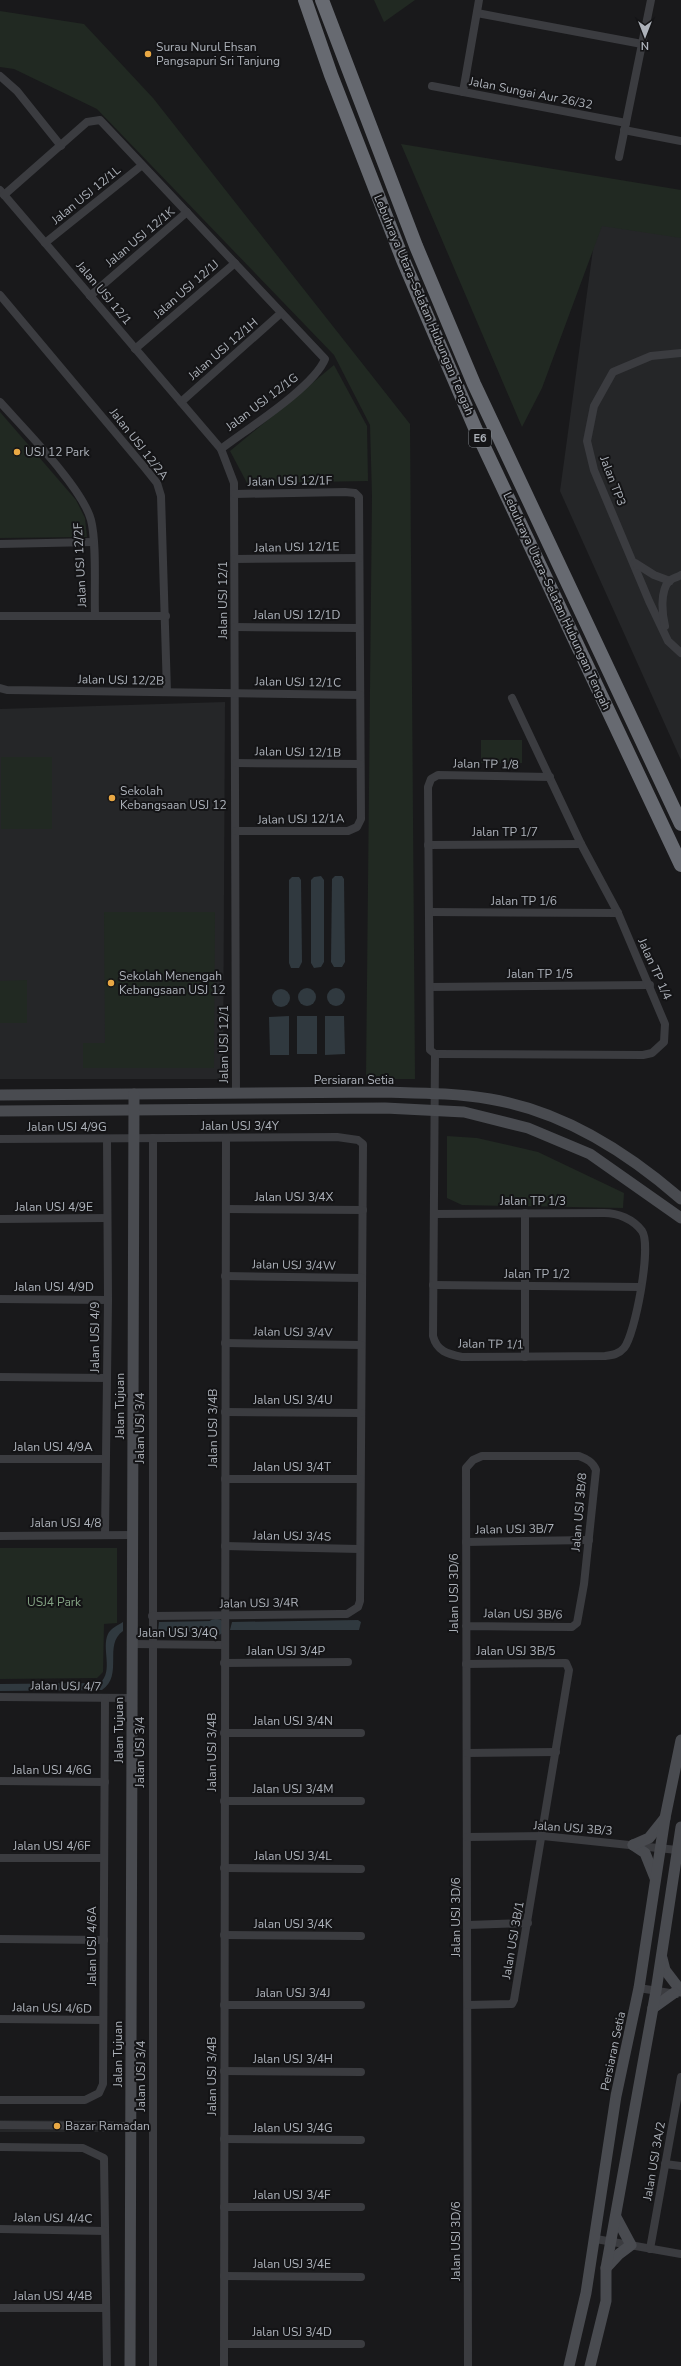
<svg xmlns="http://www.w3.org/2000/svg" width="681" height="2366" font-family="'Nunito Sans',sans-serif">
  <style>
    .built { fill: #252628 }
    .green { fill: #212922 }
    .water { fill: #30393f }
    .lines { fill: none; stroke-linecap: round; stroke-linejoin: round }
    .river { stroke: #30393f; stroke-width: 16 }
    .street { stroke: #3b3c40; stroke-width: 8 }
    .secondary { stroke: #494b50; stroke-width: 11 }
    .highway { stroke: #676a71; stroke-width: 14 }
    .poi-dot { fill: #e9a844; stroke: #141416; stroke-width: 1.5 }
    .labels { text-anchor: middle; stroke-width: 4; stroke-linejoin: round; paint-order: stroke }
    .shield { fill: #141416; stroke: #7f8389; stroke-width: 1 }
    .shield-label { font-size: 11px; font-weight: bold; fill: #adb2ba }
    .poi-label { font-size: 12px; fill: #adb2ba; stroke: #141416; text-anchor: start }
    .street-label { font-size: 12px; fill: #adb2ba; stroke: #141416 }
    .park-label { font-size: 12px; fill: #85a485; stroke: #141416 }
  </style>
  <rect width="100%" height="100%" fill="#19191b"/>
  <!-- built -->
  <g class="built">
    <polygon points="597,220 681,236 681,760 560,491"/>
    <polygon points="225,702 223,1079 0,1079 0,709"/>
    <polygon points="0,2120 114,2121 114,2132 0,2132"/>
  </g>
  <!-- green -->
  <g class="green">
    <polygon points="374,0 415,0 384,22"/>
    <polygon points="0,11 84,24 153,98 410,424 415,1079 366,1079 372,496 370,425 334,355 97,109 14,69 0,67"/>
    <polygon points="401,144 681,190 681,238 602,226 542,388 522,427"/>
    <polygon points="334,365 367,426 368,481 247,483 230,451"/>
    <polygon points="0,412 76,500 85,518 87,537 0,538"/>
    <rect x="481" y="740" width="41" height="23"/>
    <rect x="1" y="757" width="51" height="72"/>
    <polygon points="104,912 215,912 214,1068 83,1068 83,1043 105,1043"/>
    <polygon points="27,980 27,1023 0,1023 0,981"/>
    <polygon points="447,1136 477,1138 538,1152 624,1193 623,1208 462,1205 447,1198"/>
    <polygon points="0,1548 117,1548 117,1623 104,1624 103,1672 97,1678 0,1679"/>
  </g>
  <!-- water -->
  <g class="water">
    <polygon points="321,876 324,880 324,962 321,967 314,968 311,963 311,880 314,877"/>
    <polygon points="335,876 342,876 344,879 345,962 342,967 334,967 331,962 332,879"/>
    <polygon points="292,877 299,877 301,880 302,962 299,968 291,968 289,963 289,880"/>
    <circle cx="307" cy="997" r="9"/>
    <circle cx="336" cy="997" r="9"/>
    <circle cx="281" cy="998" r="9"/>
    <polygon points="289,1016 289,1055 270,1055 269,1017"/>
    <rect x="297" y="1016" width="20" height="38"/>
    <polygon points="325,1016 344,1016 345,1054 325,1055"/>
    <polygon points="358,1620 361,1622 359,1630 230,1630 232,1622"/>
    <polygon points="213,1621 215,1630 213,1632 158,1631 159,1622"/>
    <path d="M123,1622v9c-20,14 1,44 -21,59l-102,1v-7l100,-1c14,-12 1,-35 8,-49 2,-5 10,-9 15,-12z"/>
  </g>
  <g class="lines">
    <!-- river -->
    <polyline class="river" points="215,1627 217,1627"/>
    <!-- street -->
    <g class="street">
      <polyline points="477,13 642,44"/>
      <polyline points="0,76 17,91 61,146"/>
      <polyline points="432,86 626,123"/>
      <polyline points="463,92 479,0"/>
      <polyline points="624,130 681,141"/>
      <polyline points="619,157 651,0"/>
      <polyline points="0,190 221,449 234,483 236,1094"/>
      <path d="M4,195l83,-73 13,-2 225,239c-11,28 -78,70 -104,90"/>
      <polyline points="45,243 141,166"/>
      <polyline points="0,295 145,468 157,483 161,496 167,692"/>
      <polyline points="90,296 187,212"/>
      <polyline points="135,349 235,263"/>
      <polyline points="681,353 651,356 613,372 594,406 587,441 594,470 649,601 668,641 681,653"/>
      <path d="M0,402c24,27 82,85 91,118 6,24 3,68 4,94"/>
      <polyline points="181,402 281,313"/>
      <polyline points="235,494 345,492 355,493 359,497 361,819 357,827 348,831 236,831"/>
      <polyline points="0,544 93,542"/>
      <polyline points="235,559 359,558"/>
      <polyline points="635,563 654,575 670,581"/>
      <polyline points="0,616 166,616"/>
      <path d="M665,626c-3,-12 -5,-35 4,-45 3,-3 9,-4 12,-6"/>
      <polyline points="235,627 359,628"/>
      <polyline points="0,688 7,690 360,695"/>
      <polyline points="236,763 360,764"/>
      <polyline points="428,845 581,844"/>
      <polyline points="429,912 618,913"/>
      <polyline points="430,987 650,985"/>
      <polyline points="435,1054 643,1055 652,1053 664,1042 665,1024 618,913 581,844 512,698"/>
      <polyline points="153,1138 153,2366"/>
      <polyline points="0,1139 337,1137 358,1140 363,1144 360,1601 358,1607 347,1614 339,1614 152,1616"/>
      <polyline points="226,1209 363,1210"/>
      <polyline points="525,1213 525,1357"/>
      <path d="M434,1214l170,-1c14,0 29,6 38,18 10,15 -7,104 -18,117 -5,6 -11,7 -19,8l-143,1c-15,-3 -25,-6 -29,-21l2,-282 -5,-4 -2,-263 3,-8 7,-4 112,2"/>
      <polyline points="0,1219 107,1218"/>
      <polyline points="225,1276 362,1278"/>
      <polyline points="433,1285 640,1287"/>
      <polyline points="0,1299 108,1300"/>
      <polyline points="225,1343 361,1345"/>
      <polyline points="0,1377 107,1378"/>
      <polyline points="225,1412 361,1413"/>
      <polyline points="0,1459 106,1459"/>
      <polyline points="225,1479 360,1479"/>
      <polyline points="105,1535 108,1300 107,1139"/>
      <polyline points="0,1536 132,1535"/>
      <polyline points="466,1542 589,1540"/>
      <polyline points="225,1546 360,1549"/>
      <path d="M466,1626l106,1 5,-4 7,-39 12,-114c-3,-8 -9,-11 -17,-14h-97l-9,4 -7,8 2,898"/>
      <polyline points="132,1644 224,1645"/>
      <polyline points="224,1663 348,1662"/>
      <polyline points="466,1664 566,1663 569,1670 514,2000 512,2004 468,2005"/>
      <polyline points="0,1697 132,1698"/>
      <polyline points="224,1733 361,1733"/>
      <polyline points="467,1753 556,1752"/>
      <polyline points="0,1781 105,1782"/>
      <polyline points="224,1801 361,1801"/>
      <polyline points="467,1837 543,1836 677,1850"/>
      <polyline points="0,1858 104,1858"/>
      <polyline points="224,1868 361,1869"/>
      <polyline points="468,1925 528,1923"/>
      <polyline points="224,1935 361,1936"/>
      <polyline points="0,1939 104,1940"/>
      <polyline points="639,1988 676,1994"/>
      <polyline points="224,2005 361,2005"/>
      <polyline points="0,2019 103,2020"/>
      <polyline points="224,2071 361,2072"/>
      <polyline points="0,2100 85,2100 99,2093 103,2084 105,1698"/>
      <polyline points="0,2125 131,2126"/>
      <polyline points="224,2139 361,2140"/>
      <polyline points="0,2147 83,2148 104,2158 107,2366"/>
      <polyline points="665,2164 681,2166"/>
      <polyline points="224,2207 361,2207"/>
      <polyline points="0,2229 105,2231"/>
      <polyline points="596,2239 681,2254"/>
      <polyline points="650,2249 681,2077"/>
      <polyline points="224,2276 361,2277"/>
      <polyline points="0,2308 106,2308"/>
      <polyline points="224,2344 361,2344"/>
      <polyline points="224,2366 226,1138"/>
    </g>
    <!-- secondary -->
    <g class="secondary">
      <path d="M0,1095l385,-3c35,1 70,1 105,7 73,12 137,53 191,100"/>
      <polyline points="0,1111 385,1108 464,1112 528,1128 590,1154 681,1218"/>
      <polyline points="633,1845 645,1853 655,1878"/>
      <polyline points="633,1845 649,1838 665,1818"/>
      <polyline points="662,1958 665,1970 681,1991"/>
      <polyline points="653,2008 674,1993"/>
      <polyline points="606,2268 619,2254 631,2245 616,2217"/>
      <polyline points="130,2366 134,1094"/>
      <polyline points="569,2366 586,2293 616,2096 639,1988 665,1818 681,1740"/>
      <polyline points="590,2366 606,2301 606,2268 656,1991 681,1827"/>
    </g>
    <!-- highway -->
    <g class="highway">
      <polyline points="305,0 331,75 403,260 475,428 681,865"/>
      <polyline points="322,0 416,246 474,384 681,824"/>
    </g>
  </g>
  <!-- markers -->
  <g class="poi-dot">
    <circle cx="148" cy="54" r="4"/>
    <circle cx="17" cy="452" r="4"/>
    <circle cx="112" cy="798" r="4"/>
    <circle cx="111" cy="983" r="4"/>
    <circle cx="57" cy="2126" r="4"/>
  </g>
  <g class="labels">
    <!-- shield labels -->
    <rect class="shield" x="469" y="429" width="22" height="18" rx="3"/>
    <g class="shield-label">
      <text x="480" y="442">E6</text>
    </g>
    <!-- poi labels -->
    <g class="poi-label">
      <text x="156" y="51">Surau Nurul Ehsan<tspan x="156" dy="14">Pangsapuri Sri Tanjung</tspan></text>
      <text x="25" y="456">USJ 12 Park</text>
      <text x="120" y="795">Sekolah<tspan x="120" dy="14">Kebangsaan USJ 12</tspan></text>
      <text x="119" y="980">Sekolah Menengah<tspan x="119" dy="14">Kebangsaan USJ 12</tspan></text>
      <text x="65" y="2130">Bazar Ramadan</text>
    </g>
    <!-- street labels -->
    <g class="street-label">
      <text transform="translate(531 93) rotate(11)" y="4">Jalan Sungai Aur 26/32</text>
      <text transform="translate(86 195) rotate(-39)" y="4">Jalan USJ 12/1L</text>
      <text transform="translate(140 237) rotate(-40)" y="4">Jalan USJ 12/1K</text>
      <text transform="translate(186 289) rotate(-41)" y="4">Jalan USJ 12/1J</text>
      <text transform="translate(104 293) rotate(50)" y="4">Jalan USJ 12/1</text>
      <text transform="translate(424 305) rotate(67)" y="4">Lebuhraya Utara–Selatan Hubungan Tengah</text>
      <text transform="translate(223 349) rotate(-41)" y="4">Jalan USJ 12/1H</text>
      <text transform="translate(262 402) rotate(-37)" y="4">Jalan USJ 12/1G</text>
      <text transform="translate(139 444) rotate(52)" y="4">Jalan USJ 12/2A</text>
      <text transform="translate(290 481) rotate(-1)" y="4">Jalan USJ 12/1F</text>
      <text transform="translate(613 481) rotate(69)" y="4">Jalan TP3</text>
      <text transform="translate(297 547) rotate(-1)" y="4">Jalan USJ 12/1E</text>
      <text transform="translate(80 565) rotate(-93)" y="4">Jalan USJ 12/2F</text>
      <text transform="translate(223 600) rotate(-90)" y="4">Jalan USJ 12/1</text>
      <text transform="translate(557 601) rotate(65)" y="4">Lebuhraya Utara–Selatan Hubungan Tengah</text>
      <text x="297" y="619">Jalan USJ 12/1D</text>
      <text transform="translate(121 680) rotate(1)" y="4">Jalan USJ 12/2B</text>
      <text transform="translate(298 682) rotate(1)" y="4">Jalan USJ 12/1C</text>
      <text transform="translate(298 752) rotate(1)" y="4">Jalan USJ 12/1B</text>
      <text transform="translate(486 764) rotate(1)" y="4">Jalan TP 1/8</text>
      <text transform="translate(301 819) rotate(-1)" y="4">Jalan USJ 12/1A</text>
      <text x="505" y="836">Jalan TP 1/7</text>
      <text x="524" y="905">Jalan TP 1/6</text>
      <text transform="translate(655 969) rotate(66)" y="4">Jalan TP 1/4</text>
      <text x="540" y="978">Jalan TP 1/5</text>
      <text transform="translate(224 1044) rotate(-90)" y="4">Jalan USJ 12/1</text>
      <text x="354" y="1084">Persiaran Setia</text>
      <text x="240" y="1130">Jalan USJ 3/4Y</text>
      <text x="67" y="1131">Jalan USJ 4/9G</text>
      <text x="294" y="1201">Jalan USJ 3/4X</text>
      <text x="533" y="1205">Jalan TP 1/3</text>
      <text x="54" y="1211">Jalan USJ 4/9E</text>
      <text transform="translate(294 1265) rotate(1)" y="4">Jalan USJ 3/4W</text>
      <text x="537" y="1278">Jalan TP 1/2</text>
      <text x="54" y="1291">Jalan USJ 4/9D</text>
      <text transform="translate(293 1332) rotate(1)" y="4">Jalan USJ 3/4V</text>
      <text transform="translate(95 1337) rotate(-90)" y="4">Jalan USJ 4/9</text>
      <text transform="translate(491 1344) rotate(1)" y="4">Jalan TP 1/1</text>
      <text x="293" y="1404">Jalan USJ 3/4U</text>
      <text transform="translate(120 1406) rotate(-90)" y="4">Jalan Tujuan</text>
      <text transform="translate(140 1428) rotate(-90)" y="4">Jalan USJ 3/4</text>
      <text transform="translate(213 1428) rotate(-90)" y="4">Jalan USJ 3/4B</text>
      <text x="53" y="1451">Jalan USJ 4/9A</text>
      <text x="292" y="1471">Jalan USJ 3/4T</text>
      <text transform="translate(579 1512) rotate(-85)" y="4">Jalan USJ 3B/8</text>
      <text x="66" y="1527">Jalan USJ 4/8</text>
      <text transform="translate(515 1529) rotate(-1)" y="4">Jalan USJ 3B/7</text>
      <text transform="translate(292 1536) rotate(1)" y="4">Jalan USJ 3/4S</text>
      <text transform="translate(454 1593) rotate(-90)" y="4">Jalan USJ 3D/6</text>
      <text transform="translate(259 1603) rotate(-1)" y="4">Jalan USJ 3/4R</text>
      <text transform="translate(523 1614) rotate(1)" y="4">Jalan USJ 3B/6</text>
      <text x="178" y="1637">Jalan USJ 3/4Q</text>
      <text x="286" y="1655">Jalan USJ 3/4P</text>
      <text x="516" y="1655">Jalan USJ 3B/5</text>
      <text transform="translate(66 1686) rotate(1)" y="4">Jalan USJ 4/7</text>
      <text x="293" y="1725">Jalan USJ 3/4N</text>
      <text transform="translate(119 1730) rotate(-90)" y="4">Jalan Tujuan</text>
      <text transform="translate(140 1752) rotate(-90)" y="4">Jalan USJ 3/4</text>
      <text transform="translate(212 1752) rotate(-90)" y="4">Jalan USJ 3/4B</text>
      <text x="52" y="1774">Jalan USJ 4/6G</text>
      <text x="293" y="1793">Jalan USJ 3/4M</text>
      <text transform="translate(573 1828) rotate(4)" y="4">Jalan USJ 3B/3</text>
      <text x="52" y="1850">Jalan USJ 4/6F</text>
      <text x="293" y="1860">Jalan USJ 3/4L</text>
      <text transform="translate(456 1917) rotate(-90)" y="4">Jalan USJ 3D/6</text>
      <text x="293" y="1928">Jalan USJ 3/4K</text>
      <text transform="translate(513 1940) rotate(-80)" y="4">Jalan USJ 3B/1</text>
      <text transform="translate(92 1946) rotate(-90)" y="4">Jalan USJ 4/6A</text>
      <text x="293" y="1997">Jalan USJ 3/4J</text>
      <text transform="translate(52 2008) rotate(1)" y="4">Jalan USJ 4/6D</text>
      <text transform="translate(613 2051) rotate(-78)" y="4">Persiaran Setia</text>
      <text transform="translate(118 2054) rotate(-90)" y="4">Jalan Tujuan</text>
      <text x="293" y="2063">Jalan USJ 3/4H</text>
      <text transform="translate(141 2076) rotate(-90)" y="4">Jalan USJ 3/4</text>
      <text transform="translate(212 2076) rotate(-90)" y="4">Jalan USJ 3/4B</text>
      <text x="293" y="2132">Jalan USJ 3/4G</text>
      <text transform="translate(654 2161) rotate(-80)" y="4">Jalan USJ 3A/2</text>
      <text x="292" y="2199">Jalan USJ 3/4F</text>
      <text transform="translate(53 2218) rotate(1)" y="4">Jalan USJ 4/4C</text>
      <text transform="translate(456 2241) rotate(-90)" y="4">Jalan USJ 3D/6</text>
      <text x="292" y="2268">Jalan USJ 3/4E</text>
      <text x="53" y="2300">Jalan USJ 4/4B</text>
      <text x="292" y="2336">Jalan USJ 3/4D</text>
    </g>
    <!-- park labels -->
    <g class="park-label">
      <text x="54" y="1606">USJ4 Park</text>
    </g>
  </g>
  <!-- north arrow -->
  <g transform="translate(645 36) rotate(180)" stroke="#141416" stroke-width="3" paint-order="stroke">
  <path d="M0-3L7 15L0 10L-7 15Z" fill="#adb2ba"/>
  <text y="-6" font-size="11" font-weight="bold" text-anchor="middle" fill="#adb2ba">N</text>
  </g>
</svg>
